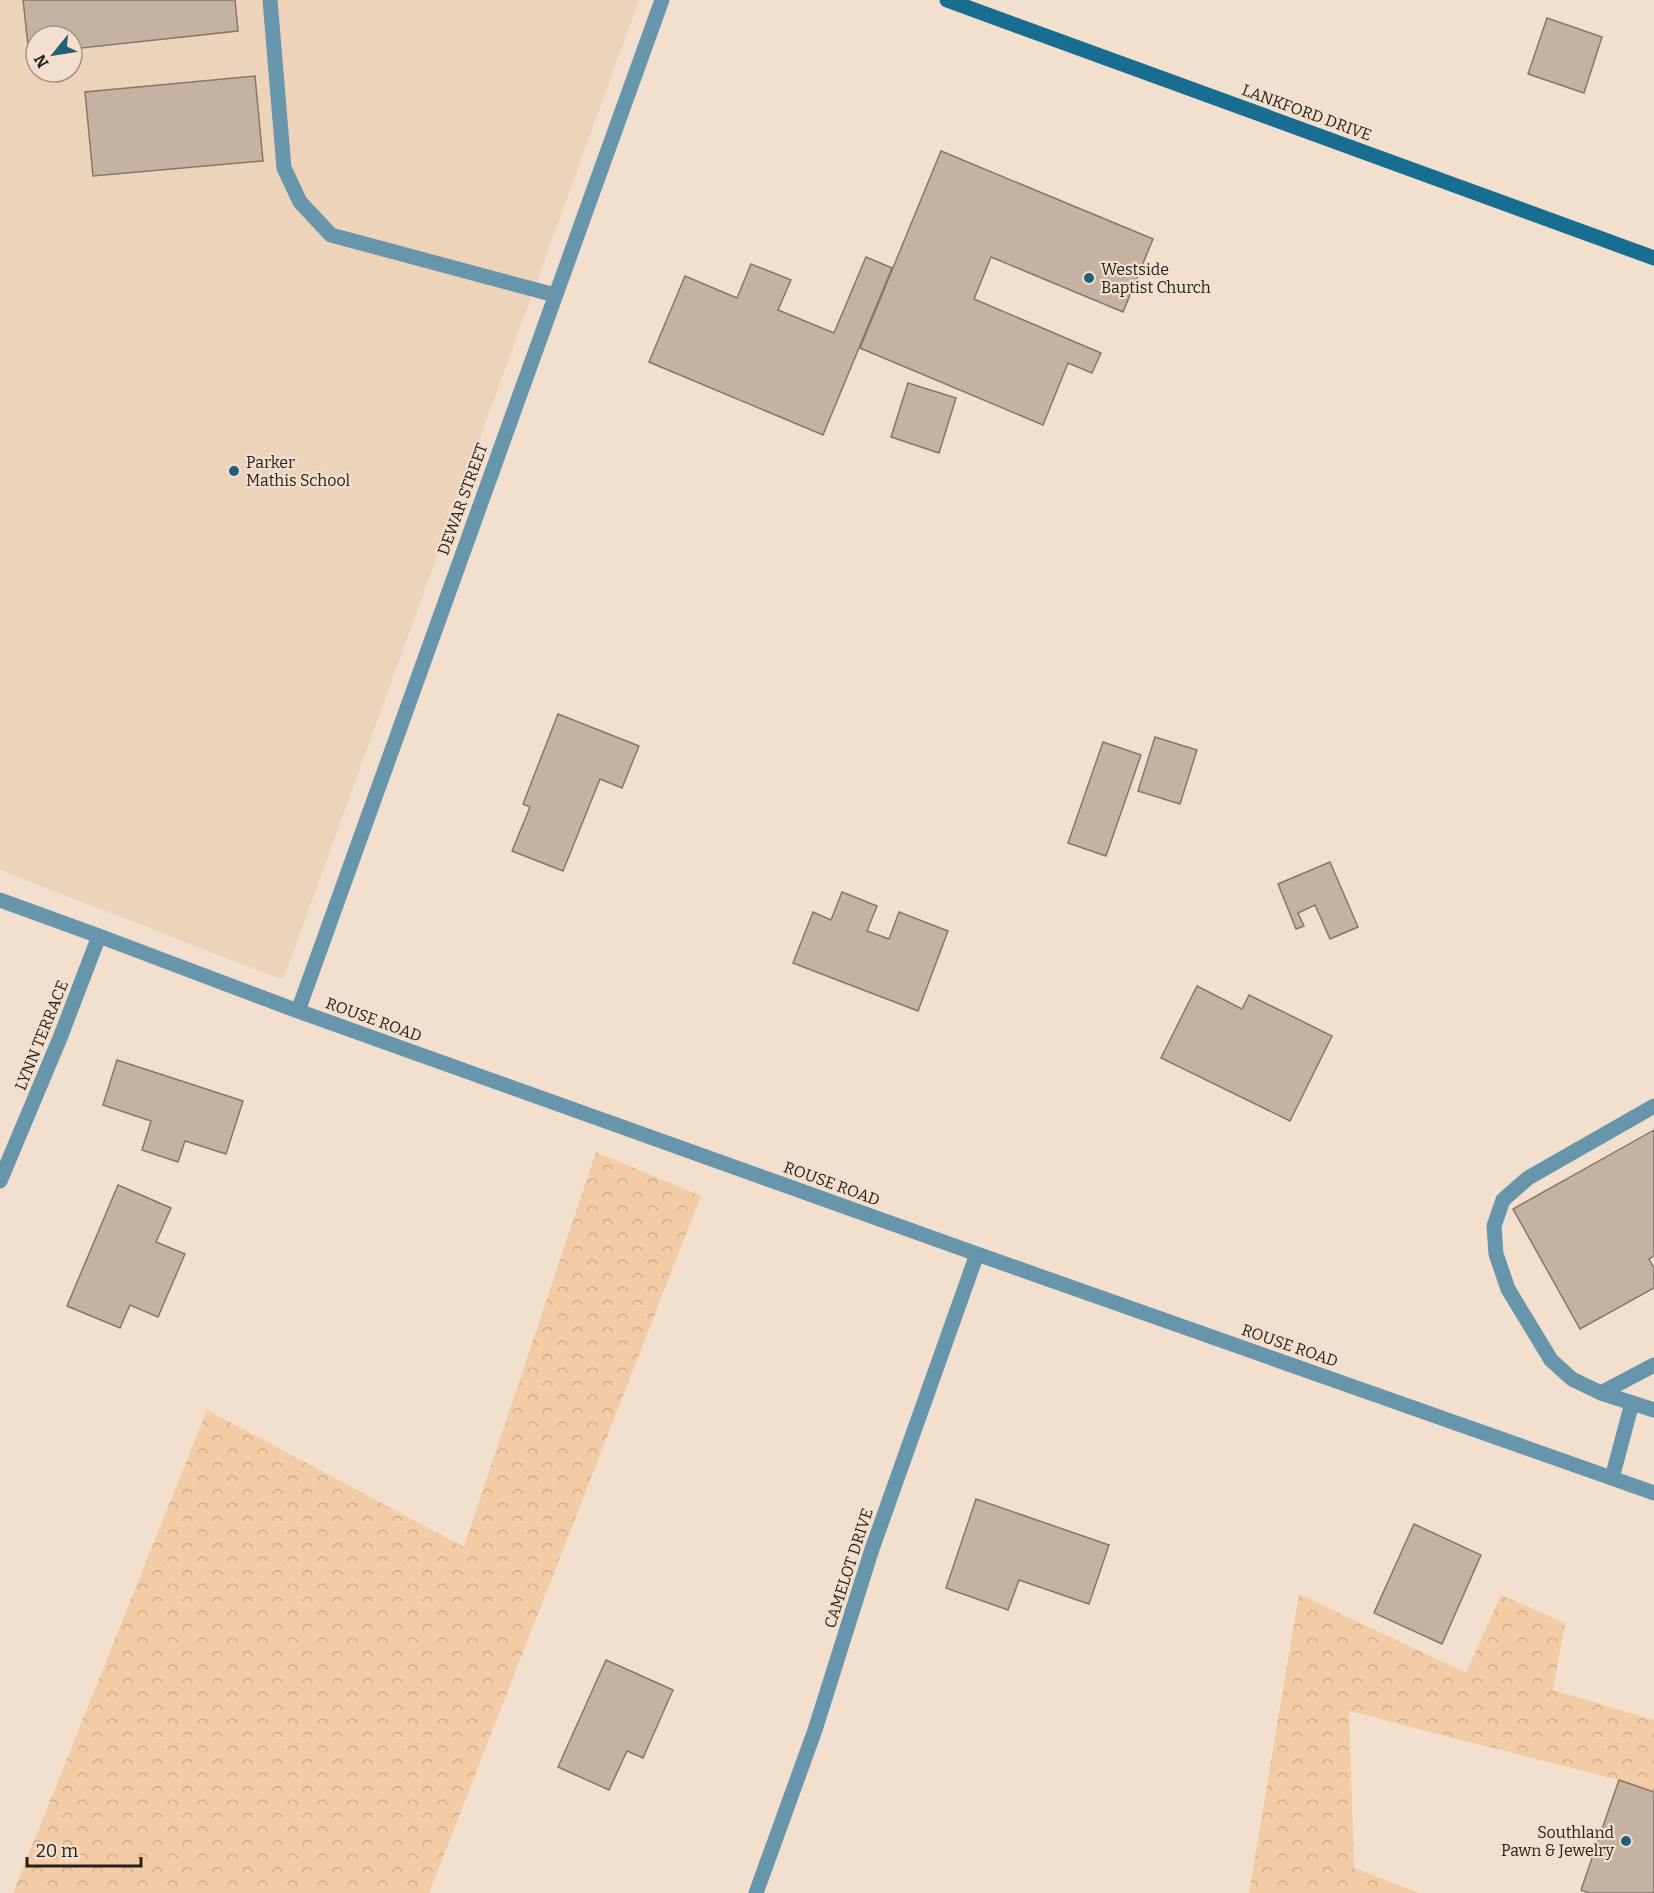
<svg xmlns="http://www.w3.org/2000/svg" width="1654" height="1893" font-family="Bitter,serif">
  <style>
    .built { fill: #ecd3ba; fill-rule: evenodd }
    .forest { fill: url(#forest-crowns) }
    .building { fill: #c5b2a0; stroke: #887666; stroke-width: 1.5 }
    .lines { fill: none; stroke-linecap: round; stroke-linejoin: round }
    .service { stroke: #6695ac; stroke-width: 15 }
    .minor { stroke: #6695ac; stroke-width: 15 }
    .secondary { stroke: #186e90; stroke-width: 15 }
    .poi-dot { fill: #255e78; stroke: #f3dfcd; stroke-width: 2 }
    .labels { text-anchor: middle; stroke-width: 4.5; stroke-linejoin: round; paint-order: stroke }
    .street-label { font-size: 16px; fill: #28211b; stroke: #f3dfcd }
    .poi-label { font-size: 16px; fill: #28211b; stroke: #f3dfcd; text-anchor: start }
  </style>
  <defs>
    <pattern id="forest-crowns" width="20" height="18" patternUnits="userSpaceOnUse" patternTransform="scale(1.5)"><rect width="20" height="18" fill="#f3cba4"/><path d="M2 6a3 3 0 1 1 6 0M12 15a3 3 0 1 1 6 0" fill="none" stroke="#d0ae8d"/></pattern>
  </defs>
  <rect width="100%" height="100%" fill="#f3dfcd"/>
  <!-- built -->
  <path class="built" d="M0,0h639l-356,980 -283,-110zM36,36h36v36h-36z"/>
  <!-- forest -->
  <g class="forest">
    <polygon points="596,1152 701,1196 429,1893 13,1893 207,1410 464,1547"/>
    <polygon points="1299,1594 1466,1673 1501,1595 1565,1623 1553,1690 1654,1720 1654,1792 1619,1780 1349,1711 1354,1868 1419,1893 1249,1893"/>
  </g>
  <!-- building -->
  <g class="building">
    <polygon points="23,0 235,0 238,31 72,49 72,36 36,36 36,53 29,54"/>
    <polygon points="1547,18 1602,37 1584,93 1528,74"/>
    <polygon points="255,76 263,161 93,176 85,92"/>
    <polygon points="941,151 1153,239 1123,312 991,257 974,299 1101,353 1092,373 1068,363 1043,425 860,348"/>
    <polygon points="866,257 892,268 823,435 649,362 685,276 737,298 751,264 791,280 778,310 834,333"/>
    <polygon points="908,383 956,398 939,453 891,437"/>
    <polygon points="558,714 639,746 622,788 600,779 563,871 512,851 530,807 523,804"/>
    <polygon points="1155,737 1197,750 1180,804 1138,791"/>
    <polygon points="1103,742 1141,755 1106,856 1068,843"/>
    <polygon points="1330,862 1358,927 1330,939 1315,905 1298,913 1304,926 1296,929 1278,884"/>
    <polygon points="842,892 877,906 867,931 889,939 899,912 948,931 918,1011 793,963 813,912 831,920"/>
    <polygon points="1197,986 1242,1009 1249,995 1332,1036 1290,1121 1161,1058"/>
    <polygon points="117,1060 243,1101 226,1154 185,1141 178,1162 142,1150 151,1121 103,1105"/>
    <polygon points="1654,1130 1654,1256 1649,1259 1654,1268 1654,1288 1580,1329 1513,1209"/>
    <polygon points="118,1185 171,1208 156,1242 185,1254 158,1317 130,1305 120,1328 67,1306"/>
    <polygon points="976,1499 1109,1545 1089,1604 1019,1580 1008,1610 946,1588"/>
    <polygon points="1414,1524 1481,1555 1442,1644 1374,1613"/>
    <polygon points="606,1660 673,1690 643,1758 627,1751 609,1790 558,1767"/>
    <polygon points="1619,1780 1654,1792 1654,1893 1589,1893 1581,1890"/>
  </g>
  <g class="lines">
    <!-- service -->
    <g class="service">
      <polyline points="270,0 284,168 300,202 331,235 555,295"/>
      <polyline points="1654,1106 1528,1178 1503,1200 1494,1226 1496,1254 1508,1289 1551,1360 1572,1379 1601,1393 1654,1365"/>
      <polyline points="1601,1393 1654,1410"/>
      <polyline points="1612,1478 1632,1403"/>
    </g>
    <!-- minor -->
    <g class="minor">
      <polyline points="0,900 99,936 298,1011 977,1254 1654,1493"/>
      <polyline points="298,1011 662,0"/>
      <polyline points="0,1181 60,1038 99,936"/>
      <polyline points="756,1893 815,1730 872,1549 977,1254"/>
    </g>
    <!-- secondary -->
    <polyline class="secondary" points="947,0 1654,258"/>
  </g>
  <!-- markers -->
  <g class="poi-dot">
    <circle cx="1089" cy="278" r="6"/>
    <circle cx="234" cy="471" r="6"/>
    <circle cx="1626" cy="1841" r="6"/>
  </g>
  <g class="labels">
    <!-- street labels -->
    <g class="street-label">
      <text transform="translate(1307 112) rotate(20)" y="6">LANKFORD DRIVE</text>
      <text transform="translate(462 499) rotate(-70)" y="6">DEWAR STREET</text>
      <text transform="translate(374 1019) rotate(20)" y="6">ROUSE ROAD</text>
      <text transform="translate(41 1035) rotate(-68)" y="6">LYNN TERRACE</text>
      <text transform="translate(832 1183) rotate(20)" y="6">ROUSE ROAD</text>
      <text transform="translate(1290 1345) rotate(19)" y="6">ROUSE ROAD</text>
      <text transform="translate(848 1568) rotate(-72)" y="6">CAMELOT DRIVE</text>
    </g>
    <!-- poi labels -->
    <g class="poi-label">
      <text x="1101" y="275">Westside<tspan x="1101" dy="18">Baptist Church</tspan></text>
      <text x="246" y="468">Parker<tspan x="246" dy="18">Mathis School</tspan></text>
      <text x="1614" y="1838" text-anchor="end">Southland<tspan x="1614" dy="18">Pawn &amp; Jewelry</tspan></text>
    </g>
  </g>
  <!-- north arrow -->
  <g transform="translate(54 54) rotate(240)"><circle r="28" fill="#f3dfcd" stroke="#a29386" stroke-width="1.5"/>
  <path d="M0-4.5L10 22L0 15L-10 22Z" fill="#255e78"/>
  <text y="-9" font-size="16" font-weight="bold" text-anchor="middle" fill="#28211b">N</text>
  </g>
  <!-- scale -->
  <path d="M27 1857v9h114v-9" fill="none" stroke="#28211b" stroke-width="3"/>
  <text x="36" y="1857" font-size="18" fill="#28211b" stroke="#f3dfcd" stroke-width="4.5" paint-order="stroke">20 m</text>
</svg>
